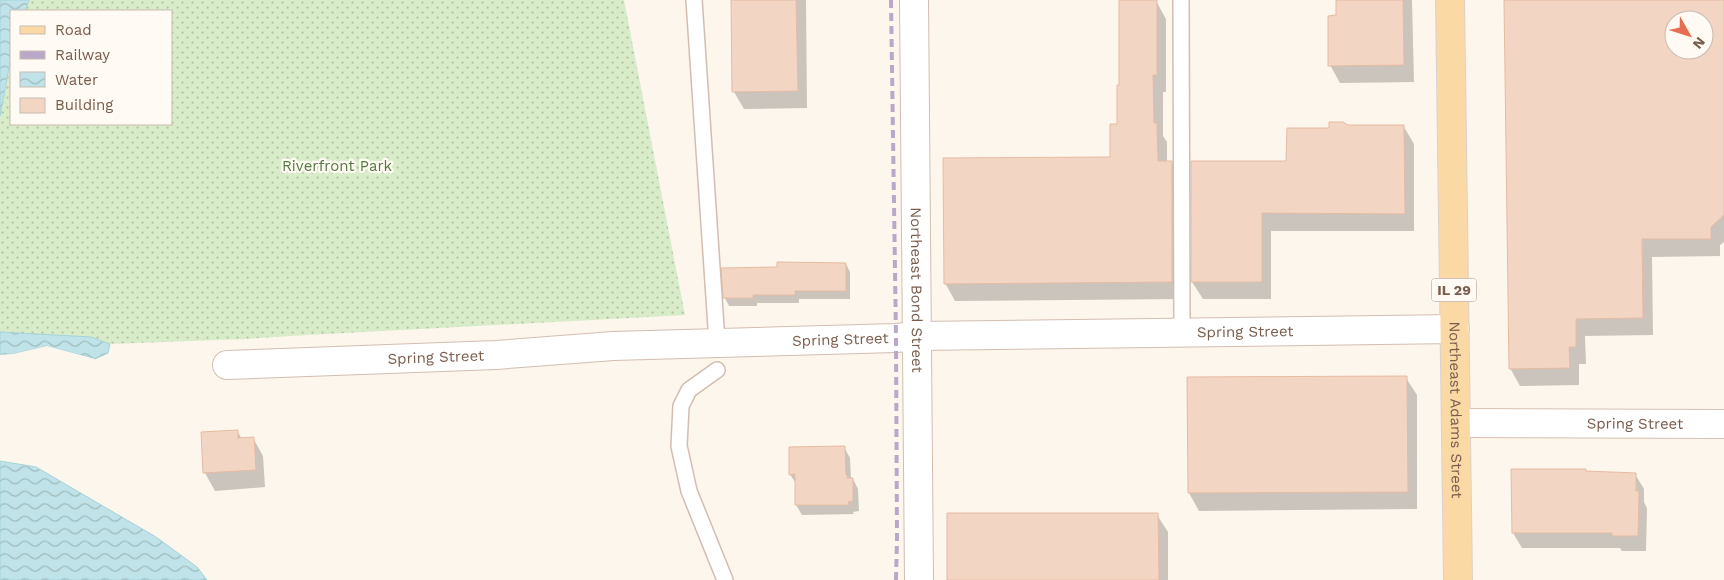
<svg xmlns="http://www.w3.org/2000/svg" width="1724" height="580" font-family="'Work Sans',sans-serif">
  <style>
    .grass { fill: url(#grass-dots) }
    .water { fill: url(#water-waves); stroke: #a5d3da }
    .pier { fill: #fdf6ec }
    .shadow { fill: #0003; fill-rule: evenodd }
    .building { fill: #f3d5c3; stroke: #e6bba3; fill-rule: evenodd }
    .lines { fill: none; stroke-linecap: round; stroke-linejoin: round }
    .lane-casing { stroke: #d1beb0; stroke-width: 18 }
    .street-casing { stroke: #d1beb0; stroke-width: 30 }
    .secondary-casing { stroke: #d6c0b0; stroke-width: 30 }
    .primary-casing { stroke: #dad1cd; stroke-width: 30 }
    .lane { stroke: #fff; stroke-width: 15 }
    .street { stroke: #fff; stroke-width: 28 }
    .secondary { stroke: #fff; stroke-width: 28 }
    .primary { stroke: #fbd9a5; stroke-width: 28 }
    .rail { stroke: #b9a8c9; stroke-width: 4; stroke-dasharray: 8 5; stroke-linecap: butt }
    .labels { text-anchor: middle; stroke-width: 4.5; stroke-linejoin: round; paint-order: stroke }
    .shield { fill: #fffaf3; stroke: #a28b7f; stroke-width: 1 }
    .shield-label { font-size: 14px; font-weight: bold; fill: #7a5c4d }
    .park-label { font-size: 15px; fill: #537a41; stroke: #fffaf3 }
    .street-label { font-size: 15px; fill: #7a5c4d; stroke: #fffaf3 }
  </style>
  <defs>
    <pattern id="grass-dots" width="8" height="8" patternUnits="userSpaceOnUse" patternTransform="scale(1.25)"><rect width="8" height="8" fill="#d8ecc9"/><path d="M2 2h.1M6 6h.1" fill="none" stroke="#b4c2a5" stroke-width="1.8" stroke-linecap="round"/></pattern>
    <pattern id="water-waves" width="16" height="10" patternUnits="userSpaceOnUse" patternTransform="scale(1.25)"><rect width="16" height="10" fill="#bfe3e8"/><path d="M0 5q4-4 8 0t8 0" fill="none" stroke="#a0bbbe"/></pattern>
  </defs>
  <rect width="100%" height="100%" fill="#fdf6ec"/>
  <!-- grass -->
  <polygon class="grass" points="29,0 624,0 685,315 289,336 246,339 110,344 91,337 0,332 0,116 11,57 11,124 171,124 171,11 25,11"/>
  <!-- water -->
  <g class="water">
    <polygon points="0,0 29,0 25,11 11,11 11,57 0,116"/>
    <polygon points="0,332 91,337 110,344 108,353 95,359 47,346 13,354 0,355"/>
    <polygon points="0,461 36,467 156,537 197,567 207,580 0,580"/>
  </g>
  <!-- pier -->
  <polygon class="pier" points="47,346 95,359 94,361 47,349 14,356 0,357 0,355 13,354"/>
  <!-- shadow -->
  <g class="shadow">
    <polygon points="733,0 806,0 807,108 744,109 734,92"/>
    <polygon points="1337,0 1412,0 1414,82 1340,83 1330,65 1337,17"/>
    <path d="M1505,0h219v242l-4,3v11l-68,1 1,78 -68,1 1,28h-7v21l-59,1 -10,-18zM1674,20h30v30h-30z"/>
    <polygon points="1156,1 1166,19 1166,92 1163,92 1163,136 1167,142 1167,162 1171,162 1182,180 1182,299 955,301 945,283 1111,159 1119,125 1121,86"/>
    <polygon points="1404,127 1414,144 1414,231 1271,231 1271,299 1203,299 1192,282 1288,163 1330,129"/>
    <polygon points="846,264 850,272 850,299 799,299 799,303 757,303 757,306 729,306 725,298 723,269"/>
    <polygon points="1406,378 1417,395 1417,509 1199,511 1189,493"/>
    <polygon points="237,431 242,439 253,438 263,456 265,487 215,491 205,473"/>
    <polygon points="844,447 850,458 851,479 853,479 858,489 859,511 853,512 854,514 802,515 796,505 796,484 790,474"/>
    <polygon points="1587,472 1635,474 1644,489 1644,502 1647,508 1646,551 1622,551 1620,548 1522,548 1513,533"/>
    <polygon points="1157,515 1168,532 1168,580 948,580"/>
  </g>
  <!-- building -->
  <g class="building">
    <polygon points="731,0 796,0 798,91 732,92"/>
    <polygon points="1119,0 1157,0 1157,75 1153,75 1154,123 1157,123 1158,161 1172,161 1172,282 944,284 943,158 1110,157 1110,124 1117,124 1117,85 1119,85"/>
    <polygon points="1336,0 1403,0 1404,65 1328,66 1328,16 1336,15"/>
    <path d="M1504,0h220v215l-13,12v12h-69l1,79 -67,1v28h-7l1,21 -61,1zM1674,20h30v30h-30z"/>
    <polygon points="1329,122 1343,122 1348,125 1404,125 1405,214 1262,213 1262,282 1191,282 1191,161 1286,161 1287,128 1329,128"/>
    <polygon points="777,262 846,263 846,291 795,291 795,295 753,295 753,298 723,298 721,268 777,267"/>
    <polygon points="1407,376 1408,492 1188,493 1187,377"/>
    <polygon points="238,430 238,438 254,437 256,470 203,473 201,432"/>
    <polygon points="845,446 846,475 848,475 847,478 853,478 853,501 848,502 849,505 795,505 795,474 789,475 789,447"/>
    <polygon points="1511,469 1586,469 1586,471 1636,473 1636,491 1639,491 1638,536 1612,536 1612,533 1512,533"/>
    <polygon points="947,513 1158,513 1159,580 947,580"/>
  </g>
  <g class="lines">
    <!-- lane casing -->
    <g class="lane-casing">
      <g id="lane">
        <polyline points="694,0 717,342"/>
        <polyline points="1181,0 1182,333"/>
        <polyline points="717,370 689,390 681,406 679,446 689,491 725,580"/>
      </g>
    </g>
    <!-- street casing -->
    <g class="street-casing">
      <g id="street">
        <path id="s1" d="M914,0l5,580"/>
        <path id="s2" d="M227,365l269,-10 117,-9 283,-8 20,-2 539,-7"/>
      </g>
    </g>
    <!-- secondary casing -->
    <g class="secondary-casing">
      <g id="secondary">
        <path id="s3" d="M1456,423l268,1"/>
      </g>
    </g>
    <!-- primary casing -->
    <g class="primary-casing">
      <g id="primary">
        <path id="s4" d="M1450,0l8,580"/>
      </g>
    </g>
    <!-- lane -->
    <use href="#lane" class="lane"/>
    <!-- street -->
    <use href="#street" class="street"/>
    <!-- secondary -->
    <use href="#secondary" class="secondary"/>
    <!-- primary -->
    <use href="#primary" class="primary"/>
    <!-- rail -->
    <polyline class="rail" points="891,0 896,338 897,539 896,580"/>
  </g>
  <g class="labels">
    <!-- shield labels -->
    <rect class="shield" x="1431.5" y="278.5" width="45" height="23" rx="4"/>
    <g class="shield-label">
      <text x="1454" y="295">IL 29</text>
    </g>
    <!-- park labels -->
    <g class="park-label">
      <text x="337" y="171">Riverfront Park</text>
    </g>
    <!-- street labels -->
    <g class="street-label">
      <text dy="5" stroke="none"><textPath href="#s1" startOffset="290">Northeast Bond Street</textPath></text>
      <text dy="5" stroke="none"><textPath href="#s2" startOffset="1019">Spring Street</textPath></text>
      <text dy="5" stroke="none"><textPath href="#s2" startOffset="614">Spring Street</textPath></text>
      <text dy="5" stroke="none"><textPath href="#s2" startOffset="209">Spring Street</textPath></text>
      <text dy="5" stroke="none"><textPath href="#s4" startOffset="410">Northeast Adams Street</textPath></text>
      <text dy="5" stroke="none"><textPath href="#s3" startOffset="179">Spring Street</textPath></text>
    </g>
  </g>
  <!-- legend -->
  <rect x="10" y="10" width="162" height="115" fill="#fffaf3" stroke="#cabbb1"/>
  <rect x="20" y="26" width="25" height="8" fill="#fbd9a5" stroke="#cabbb1"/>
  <text x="55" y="35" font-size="15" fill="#7a5c4d">Road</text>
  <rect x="20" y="51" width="25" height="8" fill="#b9a8c9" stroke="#cabbb1"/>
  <text x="55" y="60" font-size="15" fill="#7a5c4d">Railway</text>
  <rect x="20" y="72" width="25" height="15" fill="url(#water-waves)" stroke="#cabbb1"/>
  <text x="55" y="85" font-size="15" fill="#7a5c4d">Water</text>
  <rect x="20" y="98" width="25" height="15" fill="#f3d5c3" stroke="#cabbb1"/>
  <text x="55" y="110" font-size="15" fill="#7a5c4d">Building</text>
  <!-- north arrow -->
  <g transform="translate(1689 35) rotate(129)"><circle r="24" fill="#fffaf3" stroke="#cabbb1"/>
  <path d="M0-4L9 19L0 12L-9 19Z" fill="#e76f51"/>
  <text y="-8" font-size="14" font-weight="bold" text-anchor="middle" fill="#7a5c4d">N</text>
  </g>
</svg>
